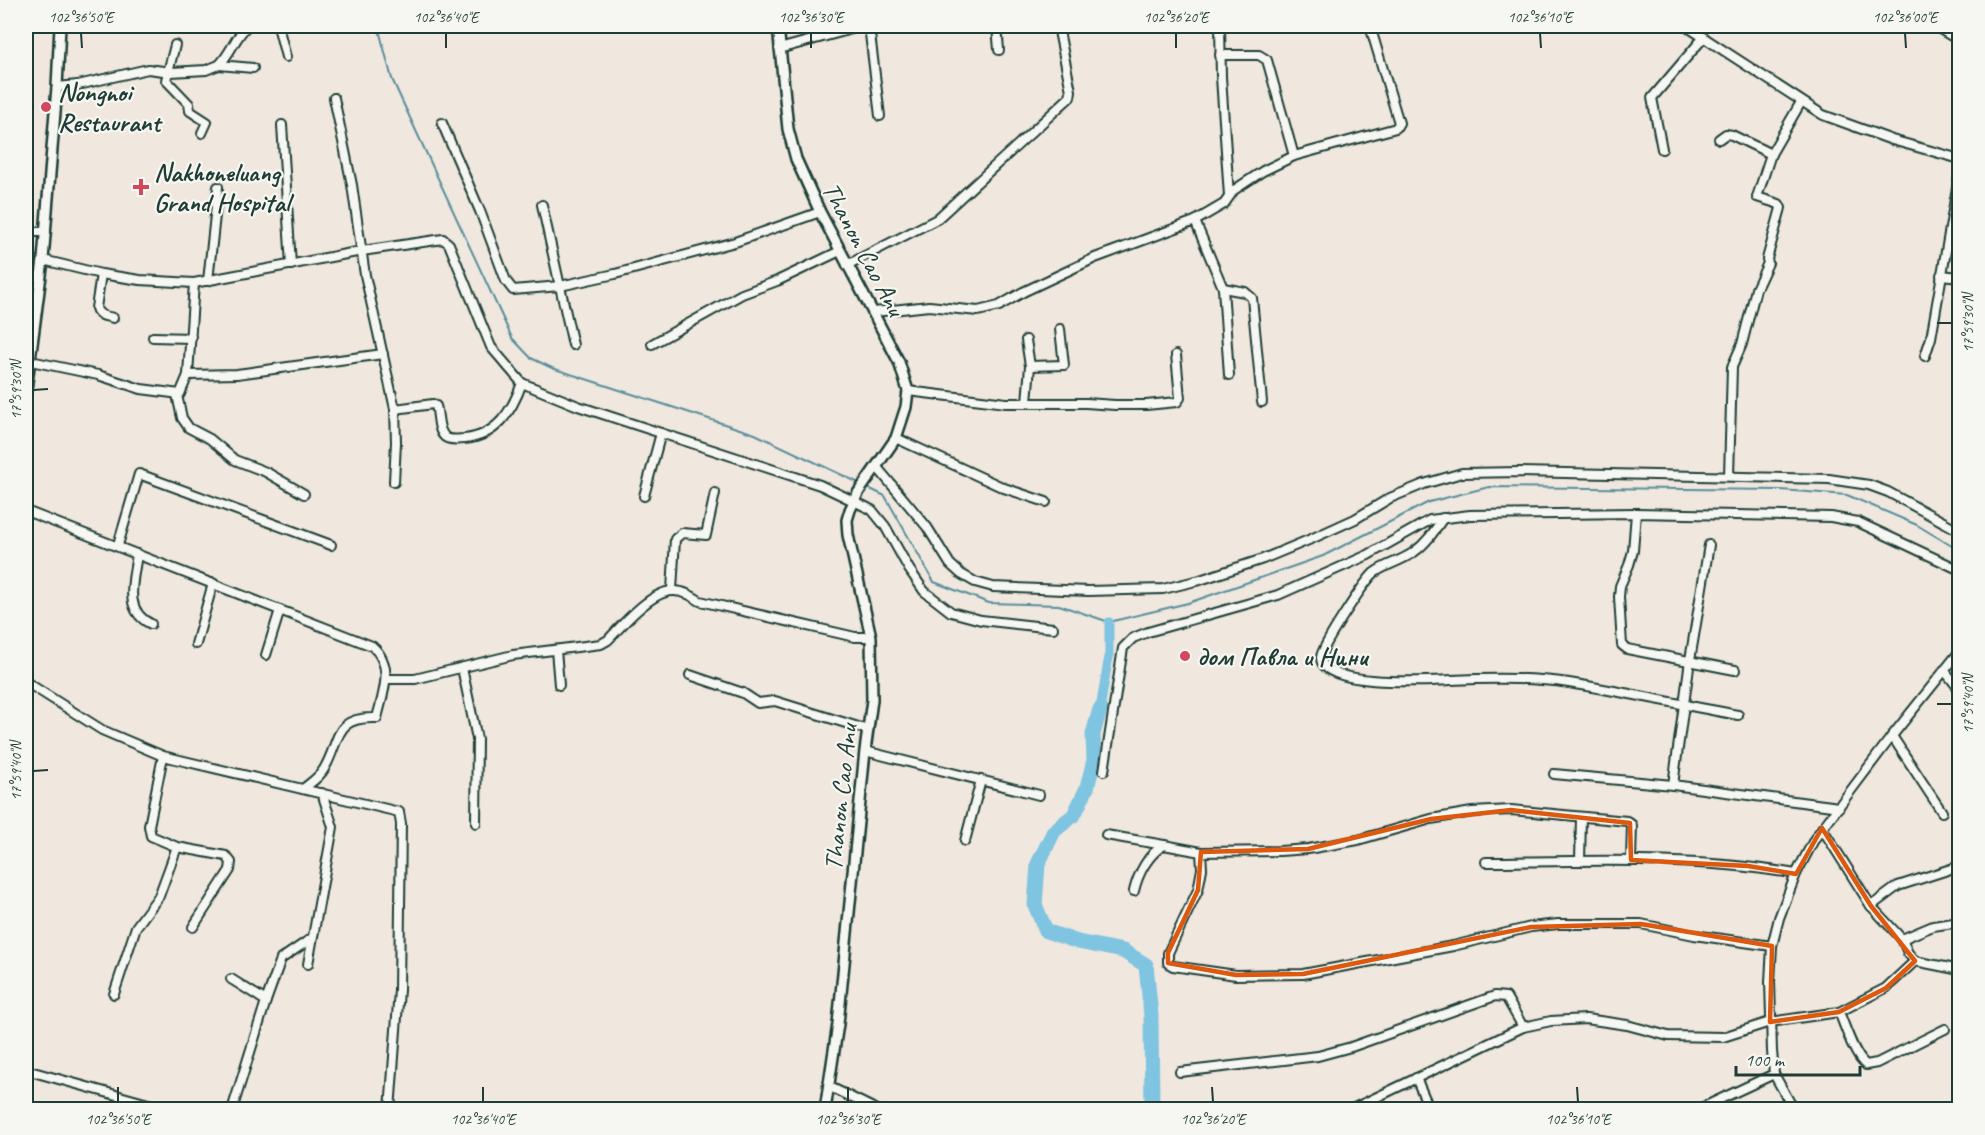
<svg xmlns="http://www.w3.org/2000/svg" width="1985" height="1135" font-family="Caveat,sans-serif">
  <style>
    .lines { fill: none; stroke-linecap: round; stroke-linejoin: round }
    .stream { stroke: #598e9b; stroke-width: 2 }
    .canal { stroke: #7fc4e0; stroke-width: 9 }
    .river { stroke: #7fc4e0; stroke-width: 15 }
    .minor-casing { stroke: #1f3d34; stroke-width: 12 }
    .tertiary-casing { stroke: #1f3d34; stroke-width: 14 }
    .minor { stroke: #f6f6f2; stroke-width: 8 }
    .tertiary { stroke: #f6f6f2; stroke-width: 9 }
    .marked { fill: none; stroke: #de580e; stroke-width: 4.5; stroke-linejoin: round }
    .ticks { fill: none; stroke: #1f3d34; stroke-width: 2 }
    .poi-dot { fill: #d1495b; stroke: #f6f6f2; stroke-width: 2 }
    .labels { text-anchor: middle; stroke-width: 4.5; stroke-linejoin: round; paint-order: stroke }
    .poi-label { font-size: 26px; font-weight: bold; fill: #1f3d34; stroke: #f6f6f2; text-anchor: start }
    .street-label { font-size: 26px; fill: #1f3d34; stroke: #f6f6f2 }
    .neatline { fill: none; stroke: #1f3d34; stroke-width: 2 }
    .ticks-label { font-size: 15px; text-anchor: middle; fill: #1f3d34 }
  </style>
  <rect width="100%" height="100%" fill="#f0e7de"/>
  <filter id="ink" filterUnits="userSpaceOnUse"><feTurbulence type="fractalNoise" baseFrequency=".0167" numOctaves="2"/><feDisplacementMap in="SourceGraphic" scale="12" xChannelSelector="R" yChannelSelector="G"/><feConvolveMatrix kernelMatrix="1 2 1 2 8 2 1 2 1" color-interpolation-filters="sRGB"/></filter>
  <g filter="url(#ink)">
    <g class="lines">
      <!-- stream -->
      <g class="stream">
        <polyline points="378,26 392,79 512,338 531,358 552,368 755,434 861,484"/>
        <polyline points="866,487 885,496 934,582 989,603 1059,605 1109,622 1188,603 1323,556 1429,502 1489,487 1781,490 1847,495 1917,525 1960,551"/>
      </g>
      <!-- canal -->
      <polyline class="canal" points="1100,709 1109,656 1109,622"/>
      <!-- river -->
      <polyline class="river" points="1100,709 1093,734 1094,760 1087,788 1074,815 1054,831 1038,864 1035,905 1046,931 1078,942 1123,951 1146,965 1151,1016 1152,1110"/>
      <!-- minor casing -->
      <g class="minor-casing">
        <g id="minor">
          <polyline points="278,26 286,57"/>
          <polyline points="869,26 880,116"/>
          <polyline points="997,26 999,50"/>
          <polyline points="1220,26 1221,77 1229,196"/>
          <polyline points="1686,26 1823,115 1892,140 1960,159"/>
          <polyline points="1935,26 1960,41"/>
          <polyline points="175,45 166,80 189,104 190,111 207,122 202,133"/>
          <polyline points="779,49 863,26"/>
          <polyline points="1220,55 1259,55 1267,60 1294,156"/>
          <path d="M219,65c12,-12 16,-28 28,-39"/>
          <polyline points="57,87 78,85 148,69 171,72 206,70 219,65 253,68"/>
          <polyline points="334,98 352,185 365,275 395,409 396,442 394,482"/>
          <polyline points="442,123 480,211 506,281 513,290 560,286 615,274 735,242 820,212"/>
          <polyline points="282,125 291,265"/>
          <polyline points="1719,139 1726,134 1732,135 1771,154"/>
          <polyline points="1662,149 1652,98 1704,37"/>
          <polyline points="542,205 573,345"/>
          <polyline points="1195,221 1223,288 1229,375"/>
          <polyline points="26,232 46,232"/>
          <polyline points="43,260 101,274 140,280 194,283 362,251 443,239 449,244 491,347 522,383 578,406 820,485 864,506 872,510 885,526 909,569 924,591 951,612 981,620 1053,628"/>
          <polyline points="847,265 937,219 1070,97 1071,91 1058,26"/>
          <path d="M101,274l-5,34c2,8 10,8 17,10"/>
          <polyline points="1941,275 1960,277"/>
          <polyline points="26,277 41,276"/>
          <polyline points="208,281 218,187"/>
          <polyline points="1223,288 1245,292 1252,298 1262,402"/>
          <polyline points="874,312 929,306 978,311 999,306 1023,292 1095,258 1195,221 1224,204 1234,190 1263,171 1294,156 1396,128 1399,123 1370,26"/>
          <polyline points="153,337 191,338"/>
          <polyline points="1026,340 1030,366 1027,402"/>
          <polyline points="652,344 742,294 777,281 840,251"/>
          <polyline points="1925,356 1931,338 1960,170"/>
          <polyline points="26,360 98,375 141,389 180,394 188,375 194,283"/>
          <polyline points="1030,366 1064,365 1060,329"/>
          <polyline points="188,375 237,374 383,354"/>
          <polyline points="908,391 1006,403 1086,403 1115,405 1146,405 1177,402 1180,398 1176,355"/>
          <polyline points="177,395 182,418 189,428 210,439 235,460 266,472 304,494"/>
          <path d="M395,409l38,-5 3,2c3,9 1,24 9,31 5,4 14,2 19,2 33,-3 48,-28 58,-56"/>
          <polyline points="896,438 1004,488 1046,502"/>
          <polyline points="876,466 927,527 950,564 961,574 975,582 993,587 1088,591 1163,589 1200,580 1263,559 1311,539 1355,519 1390,498 1424,484 1462,473 1521,472 1829,479 1869,485 1888,492 1960,531"/>
          <polyline points="1729,476 1732,367 1742,344 1756,289 1768,263 1767,259 1781,208 1779,204 1757,197 1771,154 1801,102"/>
          <polyline points="644,496 661,433"/>
          <path d="M26,511l346,135c23,20 11,47 5,72 -45,-2 -36,23 -53,51 -5,9 -14,14 -21,20"/>
          <polyline points="1636,513 1633,551 1629,565 1620,586 1619,597 1622,645 1627,649 1735,670"/>
          <path d="M1443,518c-8,12 -16,25 -29,34 -12,9 -28,12 -40,21 -9,8 -52,73 -53,84 -1,31 109,24 130,23 39,-2 79,-3 118,3 56,9 113,22 169,32"/>
          <polyline points="118,545 139,474 331,545"/>
          <path d="M137,554c-3,25 -15,56 14,70"/>
          <polyline points="672,590 675,539 682,533 706,535 715,493"/>
          <polyline points="196,644 213,583"/>
          <polyline points="556,650 559,685"/>
          <polyline points="266,655 280,610"/>
          <polyline points="462,668 477,739 476,823"/>
          <polyline points="1944,670 1960,690"/>
          <polyline points="690,675 743,693 758,703 775,701 868,730"/>
          <path d="M387,679h28l98,-24 88,-11 7,-4c14,-15 44,-50 66,-49 10,0 18,5 26,10l155,36h16"/>
          <polyline points="26,682 102,730 163,756 399,812 401,824 399,990 390,1110"/>
          <polyline points="1892,736 1942,812"/>
          <polyline points="865,751 1039,795"/>
          <polyline points="163,756 149,826 151,836 177,847 226,856 231,862 230,870 193,927"/>
          <polyline points="1104,771 1123,648 1133,638 1148,632 1278,595 1368,555 1430,520 1470,515 1636,513 1831,517 1858,522 1960,570"/>
          <polyline points="1554,774 1673,785 1839,807"/>
          <polyline points="1673,785 1690,660 1709,545"/>
          <polyline points="1822,828 1871,906 1902,939 1908,953 1915,961 1960,970"/>
          <polyline points="1106,835 1164,845"/>
          <polyline points="965,841 981,780"/>
          <polyline points="1201,852 1202,869 1198,890 1168,953 1168,963 1173,966 1236,975 1303,974 1453,946 1531,927 1558,924 1641,924 1694,935 1772,946"/>
          <polyline points="1580,861 1581,817"/>
          <path d="M1486,862c103,-1 208,-6 310,12"/>
          <path d="M1134,891c4,-17 14,-37 30,-46l37,7 79,-1 28,-2 50,-9 73,-21 41,-7 39,-2 116,11 5,4 -1,35"/>
          <polyline points="1871,906 1898,886 1960,866"/>
          <polyline points="1902,939 1933,926 1960,922"/>
          <polyline points="308,964 333,827 322,793"/>
          <polyline points="231,979 266,1001 232,1110"/>
          <polyline points="114,994 136,927 159,896 177,847"/>
          <polyline points="266,1001 281,959 312,938"/>
          <path d="M1839,1012c6,14 15,44 27,53l11,-2 68,-34"/>
          <polyline points="26,1070 170,1110"/>
          <polyline points="1180,1072 1318,1056 1351,1047 1495,996 1506,997 1523,1027"/>
          <polyline points="1416,1078 1430,1110"/>
          <polyline points="828,1086 877,1110"/>
          <polyline points="1350,1110 1523,1027 1551,1021 1586,1019 1627,1025 1668,1036 1723,1037 1770,1022 1839,1012 1886,988 1915,961"/>
          <polyline points="1697,1110 1774,1074"/>
          <polyline points="1794,1110 1774,1074 1772,1051 1770,982 1772,946 1779,918 1796,874 1815,838 1892,736 1960,651"/>
        </g>
      </g>
      <!-- tertiary casing -->
      <g class="tertiary-casing">
        <g id="tertiary">
          <polyline points="778,26 788,129 796,159 820,212 899,362 908,391 906,407 896,438 858,493 850,510 847,520 848,535 871,637 872,700 865,751 838,1024 825,1110"/>
          <polyline points="26,390 43,260 57,87 60,26"/>
        </g>
      </g>
      <!-- minor -->
      <use href="#minor" class="minor"/>
      <!-- tertiary -->
      <use href="#tertiary" class="tertiary"/>
    </g>
  </g>
  <!-- marked area -->
  <path class="marked" d="M1511,810l119,13 1,37 117,6 48,8 26,-46 49,78 44,55 -29,27 -47,24 -69,10 2,-76 -131,-22 -110,3 -228,47 -67,1 -68,-12v-10l30,-63 3,-38 107,-3 123,-30z"/>
  <!-- ticks -->
  <path class="ticks" d="M81,33l1,15M446,33v15M811,33v15M1176,33v15M1540,33l1,15M1905,33l1,15M1937,323h15M33,390l15,-1M1937,704h15M33,771l15,-1M118,1087v15M483,1087v15M848,1087v15M1212,1087l1,15M1577,1087l1,15"/>
  <!-- markers -->
  <g class="poi-dot">
    <circle cx="46" cy="107" r="6"/>
    <path d="M138 178h6v6h6v6h-6v6h-6v-6h-6v-6h6z"/>
    <circle cx="1185" cy="656" r="6"/>
  </g>
  <g class="labels">
    <!-- poi labels -->
    <g class="poi-label">
      <text x="58" y="101">Nongnoi<tspan x="58" dy="30">Restaurant</tspan></text>
      <text x="154" y="181">Nakhoneluang<tspan x="154" dy="30">Grand Hospital</tspan></text>
      <text x="1197" y="665">дом Павла и Нини</text>
    </g>
    <!-- street labels -->
    <g class="street-label">
      <text transform="translate(864 249) rotate(62)" y="9">Thanon Cao Anu</text>
      <text transform="translate(840 797) rotate(-84)" y="9">Thanon Cao Anu</text>
    </g>
  </g>
  <!-- margin -->
  <rect width="1985" height="1135" fill="none" stroke="#f6f6f2" stroke-width="66"/>
  <!-- scale -->
  <path d="M1736 1066v9h124v-9" fill="none" stroke="#1f3d34" stroke-width="3"/>
  <text x="1745" y="1066" font-size="18" fill="#1f3d34" stroke="#f6f6f2" stroke-width="4.5" paint-order="stroke">100 m</text>
  <rect x="33" y="33" width="1919" height="1069" class="neatline"/>
  <g class="ticks-label">
    <text x="81" y="22">102°36'50"E</text>
    <text x="446" y="22">102°36'40"E</text>
    <text x="811" y="22">102°36'30"E</text>
    <text x="1176" y="22">102°36'20"E</text>
    <text x="1540" y="22">102°36'10"E</text>
    <text x="1905" y="22">102°36'00"E</text>
    <text transform="translate(1968 323) rotate(-90)" y="5">17°59'30"N</text>
    <text transform="translate(16 390) rotate(-90)" y="5">17°59'30"N</text>
    <text transform="translate(1968 704) rotate(-90)" y="5">17°59'40"N</text>
    <text transform="translate(16 771) rotate(-90)" y="5">17°59'40"N</text>
    <text x="118" y="1124">102°36'50"E</text>
    <text x="483" y="1124">102°36'40"E</text>
    <text x="848" y="1124">102°36'30"E</text>
    <text x="1213" y="1124">102°36'20"E</text>
    <text x="1578" y="1124">102°36'10"E</text>
  </g>
</svg>
